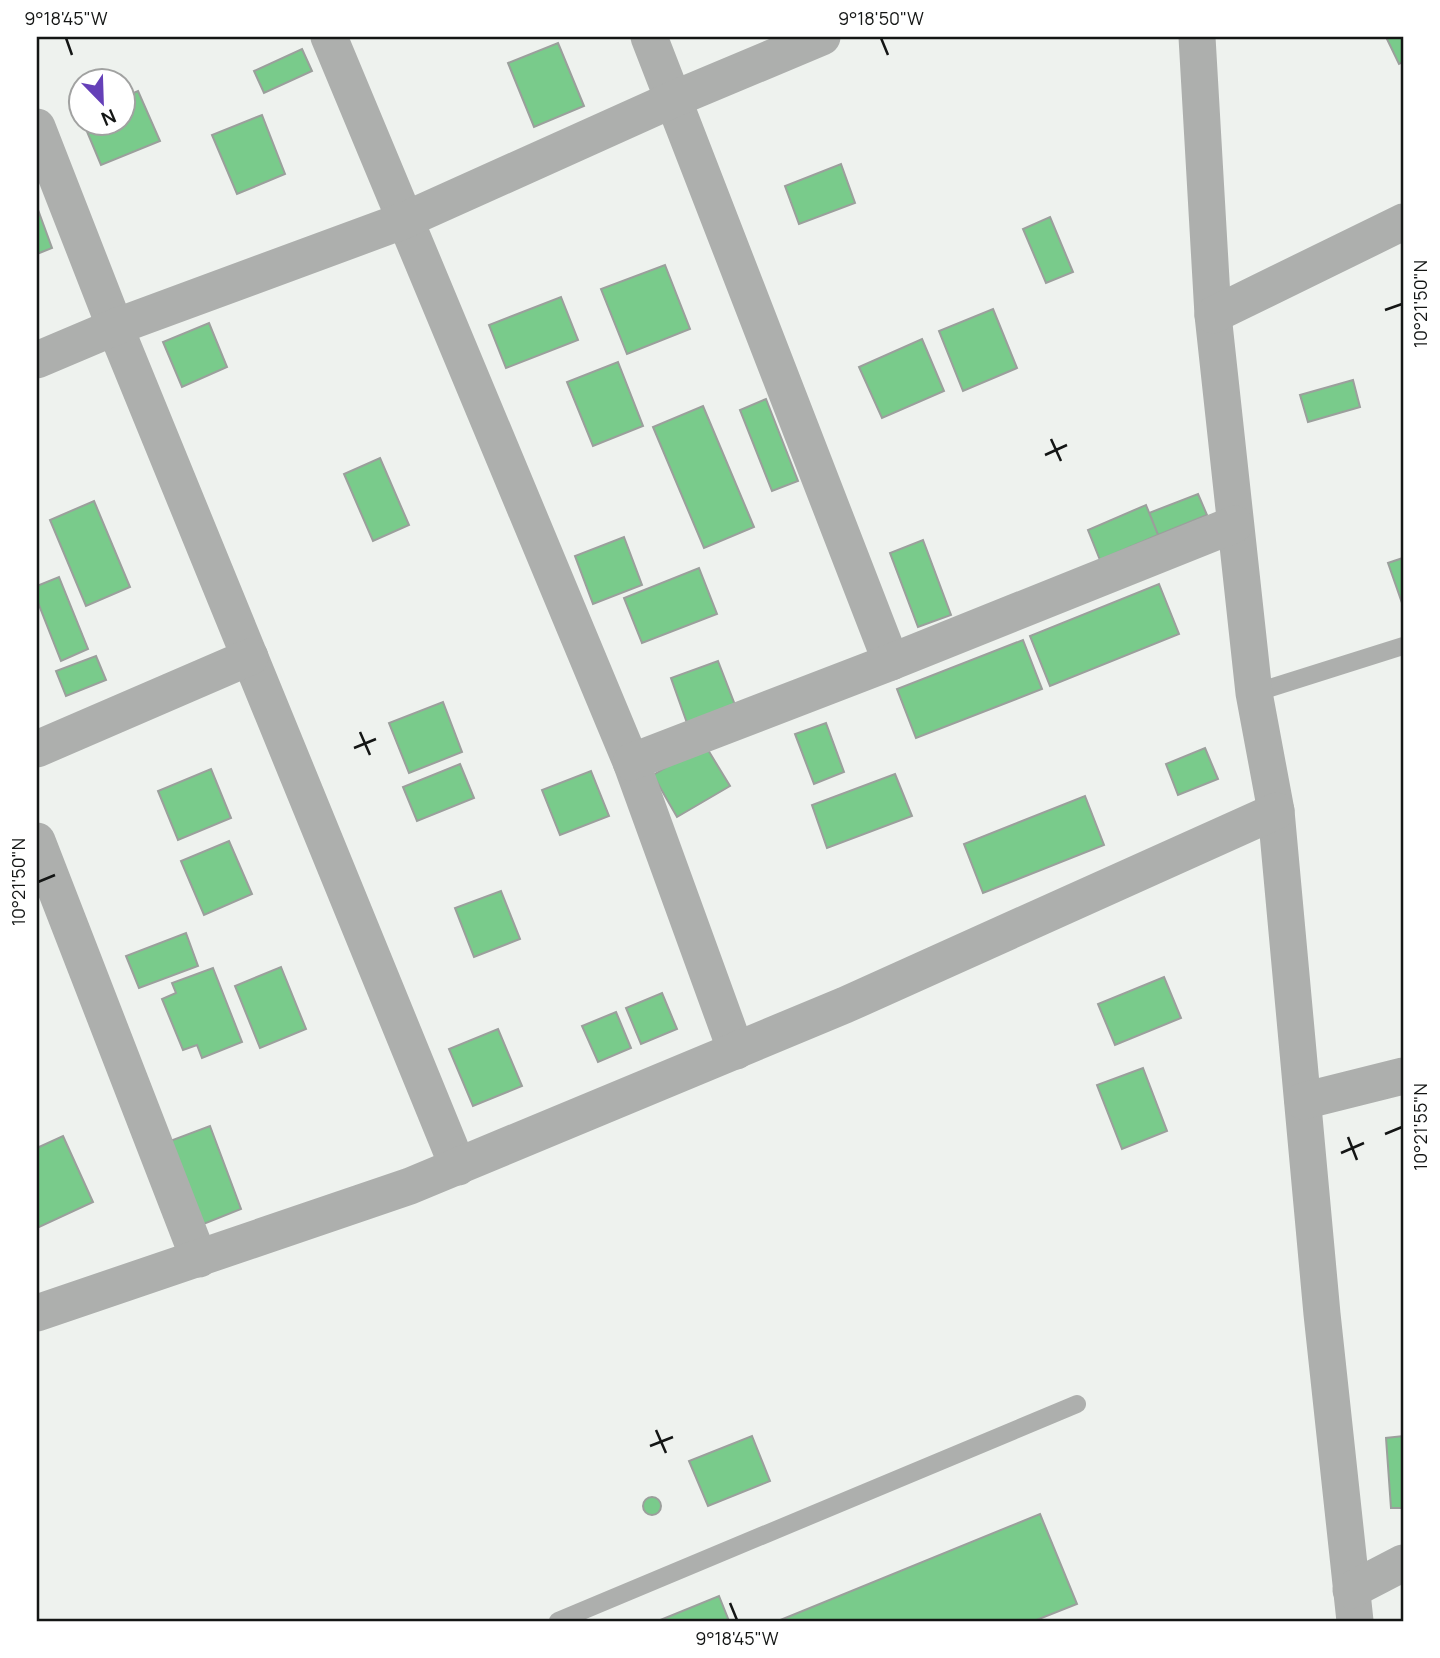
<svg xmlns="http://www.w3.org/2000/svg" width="1440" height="1658" font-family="Manrope,sans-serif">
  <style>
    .building { fill: #79cb8b; stroke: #9b9f9c; stroke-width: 2 }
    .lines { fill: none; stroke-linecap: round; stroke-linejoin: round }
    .service { stroke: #adafad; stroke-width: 18 }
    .minor { stroke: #adafad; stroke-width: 37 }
    .ticks { fill: none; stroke: #141615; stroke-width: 2.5 }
    .neatline { fill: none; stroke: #141615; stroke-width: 2.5 }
    .ticks-label { font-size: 18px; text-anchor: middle; fill: #141615 }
  </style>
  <rect width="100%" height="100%" fill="#eef2ee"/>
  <!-- building -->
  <g class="building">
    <polygon points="1386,37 1403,37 1403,62 1399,64"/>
    <polygon points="558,43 584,106 534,127 508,63"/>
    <polygon points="302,49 312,71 264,93 254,71"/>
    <polygon points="138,91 160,141 101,165 83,122 122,122 122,98"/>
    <polygon points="262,115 285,174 237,194 212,135"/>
    <polygon points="841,164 855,203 799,224 785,186"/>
    <polygon points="37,207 52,248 37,254"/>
    <polygon points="1050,217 1073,272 1046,283 1023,229"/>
    <polygon points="665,265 690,329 627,354 601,289"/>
    <polygon points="561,297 578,340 506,368 489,325"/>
    <polygon points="993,309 1017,368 963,391 939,331"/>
    <polygon points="209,323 227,367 182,387 163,342"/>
    <polygon points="922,339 944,391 882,418 859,367"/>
    <polygon points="618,362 643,426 593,446 567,382"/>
    <polygon points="1353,380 1360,407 1308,422 1300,395"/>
    <polygon points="766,399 798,481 772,491 740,410"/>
    <polygon points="703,406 754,527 704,548 653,427"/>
    <polygon points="380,458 409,525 373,541 344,474"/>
    <polygon points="1198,494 1207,515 1158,535 1149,513"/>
    <polygon points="94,501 130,587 86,606 50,520"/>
    <polygon points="1146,505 1158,535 1100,560 1088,530"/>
    <polygon points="624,537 642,585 593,604 575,556"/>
    <polygon points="923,540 951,615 918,627 890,553"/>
    <polygon points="1403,558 1403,602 1402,603 1388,563"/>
    <polygon points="699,568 717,614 642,643 624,598"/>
    <polygon points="59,577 88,649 61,661 37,600 37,586"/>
    <polygon points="1159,584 1179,634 1050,686 1030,636"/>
    <polygon points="1023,640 1042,689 916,738 897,689"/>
    <polygon points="96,656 106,680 66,696 56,671"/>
    <polygon points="718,661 735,705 687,723 671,678"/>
    <polygon points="443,702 462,752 409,773 389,723"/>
    <polygon points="826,723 844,772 814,784 795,734"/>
    <polygon points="705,745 730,786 677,817 653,775"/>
    <polygon points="1205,748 1218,779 1178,795 1166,764"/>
    <polygon points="460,764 474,798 417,821 403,787"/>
    <polygon points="211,769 231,818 178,840 158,791"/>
    <polygon points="591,771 609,816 560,835 542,790"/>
    <polygon points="895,774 912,816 827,848 812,805"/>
    <polygon points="1085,796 1104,845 983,893 964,844"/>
    <polygon points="229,841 252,894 204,915 181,861"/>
    <polygon points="501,891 520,939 474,957 455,908"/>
    <polygon points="186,933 198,966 139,988 126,956"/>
    <polygon points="281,967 306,1029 260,1048 235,986"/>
    <polygon points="213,968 242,1042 202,1058 197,1045 183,1050 162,999 176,993 172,983"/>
    <polygon points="1164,977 1181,1018 1115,1045 1098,1004"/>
    <polygon points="662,993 677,1029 641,1044 626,1008"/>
    <polygon points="616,1012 631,1048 598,1062 582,1026"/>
    <polygon points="498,1029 522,1086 473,1106 449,1049"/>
    <polygon points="1143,1068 1167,1131 1122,1149 1097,1085"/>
    <polygon points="210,1126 241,1209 201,1225 170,1141"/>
    <polygon points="63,1136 93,1202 37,1228 37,1148"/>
    <polygon points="752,1436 770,1481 708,1506 689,1461"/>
    <polygon points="1403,1436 1403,1508 1391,1508 1386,1438"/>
    <circle cx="652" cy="1506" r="9"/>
    <polygon points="1040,1514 1077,1604 1034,1621 778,1621"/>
    <polygon points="719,1596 729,1621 658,1621"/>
  </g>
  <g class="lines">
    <!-- service -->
    <g class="service">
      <polyline points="1254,693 1403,646"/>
      <polyline points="558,1621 1077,1404"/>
    </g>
    <!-- minor -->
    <g class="minor">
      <polyline points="329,37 631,762 736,1051"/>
      <polyline points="649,37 891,662"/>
      <polyline points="1197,37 1213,315 1254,693 1276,811 1322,1314 1355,1621"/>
      <polyline points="37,127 115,327 458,1167"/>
      <polyline points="1213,315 1403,222"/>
      <polyline points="37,360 115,327 405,220 674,99 822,37"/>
      <polyline points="37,749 250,657"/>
      <polyline points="631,762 891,662 1235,524"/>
      <polyline points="37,841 199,1259"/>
      <polyline points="1303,1101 1403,1076"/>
      <polyline points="37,1313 410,1186 845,1005 1276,811"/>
      <polyline points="1351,1590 1403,1563"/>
    </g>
  </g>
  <!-- ticks -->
  <path class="ticks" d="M66,38l6,17M881,38l7,17M1385,310l17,-6M1051,439l10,22M1045,455l22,-10M360,732l10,23M354,748l22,-9M38,882l17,-7M1385,1134l17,-7M1348,1137l9,23M1341,1153l23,-10M656,1430l10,23M650,1446l23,-9M730,1603l7,17"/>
  <!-- border -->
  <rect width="1440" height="1658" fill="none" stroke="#ffffff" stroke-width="77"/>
  <!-- north arrow -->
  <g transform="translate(102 102) rotate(157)"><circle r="33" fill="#ffffff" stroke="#a1a2a1" stroke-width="2"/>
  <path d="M0-5L12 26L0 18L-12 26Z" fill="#6540b8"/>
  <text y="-10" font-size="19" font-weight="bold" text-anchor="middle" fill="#141615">N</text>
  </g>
  <rect x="38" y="38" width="1364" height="1582" class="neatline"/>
  <g class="ticks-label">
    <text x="66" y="25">9°18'45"W</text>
    <text x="881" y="25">9°18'50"W</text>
    <text transform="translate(1421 304) rotate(-90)" y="6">10°21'50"N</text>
    <text transform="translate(19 882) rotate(-90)" y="6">10°21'50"N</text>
    <text transform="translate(1421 1127) rotate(-90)" y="6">10°21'55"N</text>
    <text x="737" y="1645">9°18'45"W</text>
  </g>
</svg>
